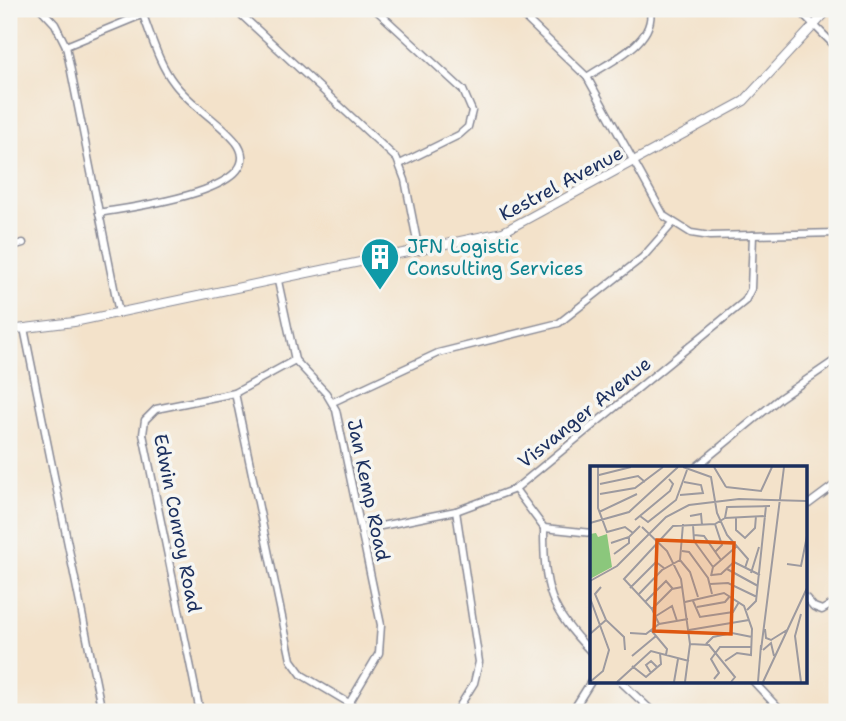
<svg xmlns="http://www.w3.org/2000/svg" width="846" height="721" font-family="'Shantell Sans',sans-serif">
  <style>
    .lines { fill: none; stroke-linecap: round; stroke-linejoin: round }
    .minor-casing { stroke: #878894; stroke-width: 9 }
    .tertiary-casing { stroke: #878894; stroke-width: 10 }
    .minor { stroke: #fff; stroke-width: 6 }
    .tertiary { stroke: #fff; stroke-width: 8 }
    .labels { text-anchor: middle; stroke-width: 7; stroke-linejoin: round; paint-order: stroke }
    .street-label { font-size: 19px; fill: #1b2f5e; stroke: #f6f6f2 }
    .culture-label { font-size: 19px; fill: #0d838f; stroke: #f6f6f2; text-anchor: start }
    .inset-road { fill: none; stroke: #9d9a9f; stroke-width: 2 }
    .view { fill: #de5710; fill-opacity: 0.15; stroke: #de5710; stroke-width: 3.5 }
    .inset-edge { fill: none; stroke: #1b2f5e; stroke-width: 3.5 }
  </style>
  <rect width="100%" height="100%" fill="#f6f6f2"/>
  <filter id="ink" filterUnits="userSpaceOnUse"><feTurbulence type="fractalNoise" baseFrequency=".0143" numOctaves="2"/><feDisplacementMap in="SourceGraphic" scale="14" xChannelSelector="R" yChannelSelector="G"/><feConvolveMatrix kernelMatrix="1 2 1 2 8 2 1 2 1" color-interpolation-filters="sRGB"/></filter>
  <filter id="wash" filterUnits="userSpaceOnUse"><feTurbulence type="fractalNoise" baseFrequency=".00686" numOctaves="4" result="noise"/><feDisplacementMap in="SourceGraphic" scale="28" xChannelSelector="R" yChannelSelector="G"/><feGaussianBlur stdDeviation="1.57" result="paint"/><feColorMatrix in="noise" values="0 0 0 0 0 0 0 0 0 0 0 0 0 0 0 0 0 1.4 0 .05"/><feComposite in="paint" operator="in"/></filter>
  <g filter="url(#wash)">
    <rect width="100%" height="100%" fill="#f3e2ca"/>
  </g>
  <g filter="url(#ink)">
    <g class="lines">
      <!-- minor casing -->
      <g class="minor-casing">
        <g id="minor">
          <polyline points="41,9 55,24 66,46 119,313"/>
          <polyline points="235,9 397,159 405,180 419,251"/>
          <polyline points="375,9 463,90 472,111 468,127 459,135 400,164"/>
          <polyline points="516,9 587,77 664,216 691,233 710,236 837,233"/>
          <polyline points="798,9 837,48"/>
          <polyline points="66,46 156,9"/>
          <path d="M587,77c23,-16 69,-34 63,-68"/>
          <path d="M99,213c24,-5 175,-21 137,-71 -18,-22 -45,-36 -62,-59 -15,-19 -22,-45 -31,-68"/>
          <polyline points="9,247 23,243"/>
          <polyline points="278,281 295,360 326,393 336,410 381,625 379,653 344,712"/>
          <polyline points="24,328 102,712"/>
          <polyline points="235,393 291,660 302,675 349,703"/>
          <polyline points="333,402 438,353 559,323 643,257 673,223"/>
          <polyline points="696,467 780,398 837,359"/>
          <polyline points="515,489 544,528 592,533"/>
          <polyline points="806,506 837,483"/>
          <polyline points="456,511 479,662 474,683 456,712"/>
          <path d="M544,528c0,63 5,80 48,125"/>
          <polyline points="361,530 456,511 515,489 745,301 751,289 753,235"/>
          <polyline points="806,598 814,607 822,610 837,601"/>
          <polyline points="620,681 653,712"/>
          <polyline points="753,681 782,712"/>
          <polyline points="200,712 143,434 145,420 156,409 235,393 295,360"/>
          <polyline points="572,712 592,680"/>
        </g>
      </g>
      <!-- tertiary casing -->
      <g class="tertiary-casing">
        <polyline id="tertiary" points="9,330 74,322 503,232 744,101 829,9"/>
      </g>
      <!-- minor -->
      <use href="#minor" class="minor"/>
      <!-- tertiary -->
      <use href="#tertiary" class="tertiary"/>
    </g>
  </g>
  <!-- icons -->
  <defs>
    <g id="building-pin" transform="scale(2.0125)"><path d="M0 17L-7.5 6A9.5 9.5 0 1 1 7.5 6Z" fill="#0f9aa8" stroke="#f6f6f2"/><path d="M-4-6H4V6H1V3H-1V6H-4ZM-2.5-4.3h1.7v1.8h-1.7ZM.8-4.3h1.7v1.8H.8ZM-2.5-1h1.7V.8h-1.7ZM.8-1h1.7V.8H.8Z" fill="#fff"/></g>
  </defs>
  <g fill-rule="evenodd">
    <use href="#building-pin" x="380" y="257"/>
  </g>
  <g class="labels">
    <!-- street labels -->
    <g class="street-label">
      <text transform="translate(561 183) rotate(-28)" y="7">Kestrel Avenue</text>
      <text transform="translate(584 412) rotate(-39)" y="7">Visvanger Avenue</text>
      <text transform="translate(369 490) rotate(78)" y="7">Jan Kemp Road</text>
      <text transform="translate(178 523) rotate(79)" y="7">Edwin Conroy Road</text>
    </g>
    <!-- culture labels -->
    <g class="culture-label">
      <text x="407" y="253">JFN Logistic<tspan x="407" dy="22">Consulting Services</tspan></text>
    </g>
  </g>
  <!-- overview -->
  <g transform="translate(590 466)">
    <rect width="217" height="217" fill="#f3e2ca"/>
    <path d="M6,67l2,4 9,-3 5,33 -22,12v-45z" fill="#8bc77c"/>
    <path class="inset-road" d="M8,1v41l9,24 18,-5 8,6M93,1l28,10 6,36 10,22 21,24 -3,9M124,1l12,20M9,9l32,-8M0,10v29M10,18l38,-8 7,6M136,21l35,4 11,-24M10,28l35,-6 28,-21M90,29l23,-2 -2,-8 -17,-3M9,46l38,-18M50,50l8,6 28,-22 11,-30M100,50l11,-2 1,11M146,51v13l9,8 10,-10 1,-12M135,52l41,-2M45,54l35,-29 3,-7 -4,-5M0,57l39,-11 49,-45M103,59l1,16 19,26M52,61l25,24 14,28 9,65 -5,38M104,69l10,1 17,24M21,77l18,-6 11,-11M48,79l28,-28 23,-12 50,-6 68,2M92,85l7,1 19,26 4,16M125,86l7,-7 -7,-21M24,88l15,-11v-6M90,94l10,12 8,25M197,98l14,2 6,-30M137,103l31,17M161,107l8,-26M122,109l9,-1 13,-12 26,13M121,110l2,-9 24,-21M0,115l27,-15 24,-24M120,118l18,-1 29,14M11,121l-6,7 11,26 18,17 1,13M40,122l26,-26 8,6M48,129l24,-25 18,-10 3,-36M0,132l19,52 -6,21 -13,11M103,135l7,16 33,-5 6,-10M55,136l21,-21 7,8M95,136l39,-9 20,13 8,23 -1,26 -14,-2 -12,8M107,141l28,-5 5,-6M62,143l20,-20 10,-2M157,144l9,-9 10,-95M211,148l-6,22 6,46M66,150l16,-10 5,15M69,158l-7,-15 -28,-30 49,-53 42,-2 10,-6 2,-11 43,-1M175,163l1,9 5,2 16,-10M61,164l16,19 -1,6M99,164l60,-10M40,167l16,1 13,-10 29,-5M0,168l16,-14M100,178l19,1 26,32 -4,5M116,178l7,-7 19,-4 20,4M171,184l23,-183M173,184l8,-7 3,13M42,190l24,-20M42,200l14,11 15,-13 -1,-11M61,207l-5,-8 5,-4 6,6M124,213l5,-6 -8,-14 9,-12h31M27,216l34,-31 38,10M84,216l4,-23M168,216l3,-37M173,216l44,-94"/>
    <path class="view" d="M67,74l77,3 -3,91 -77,-3z"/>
    <rect width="217" height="217" class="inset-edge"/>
  </g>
  <!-- margin -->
  <rect width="846" height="721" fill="none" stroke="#f6f6f2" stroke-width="35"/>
</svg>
